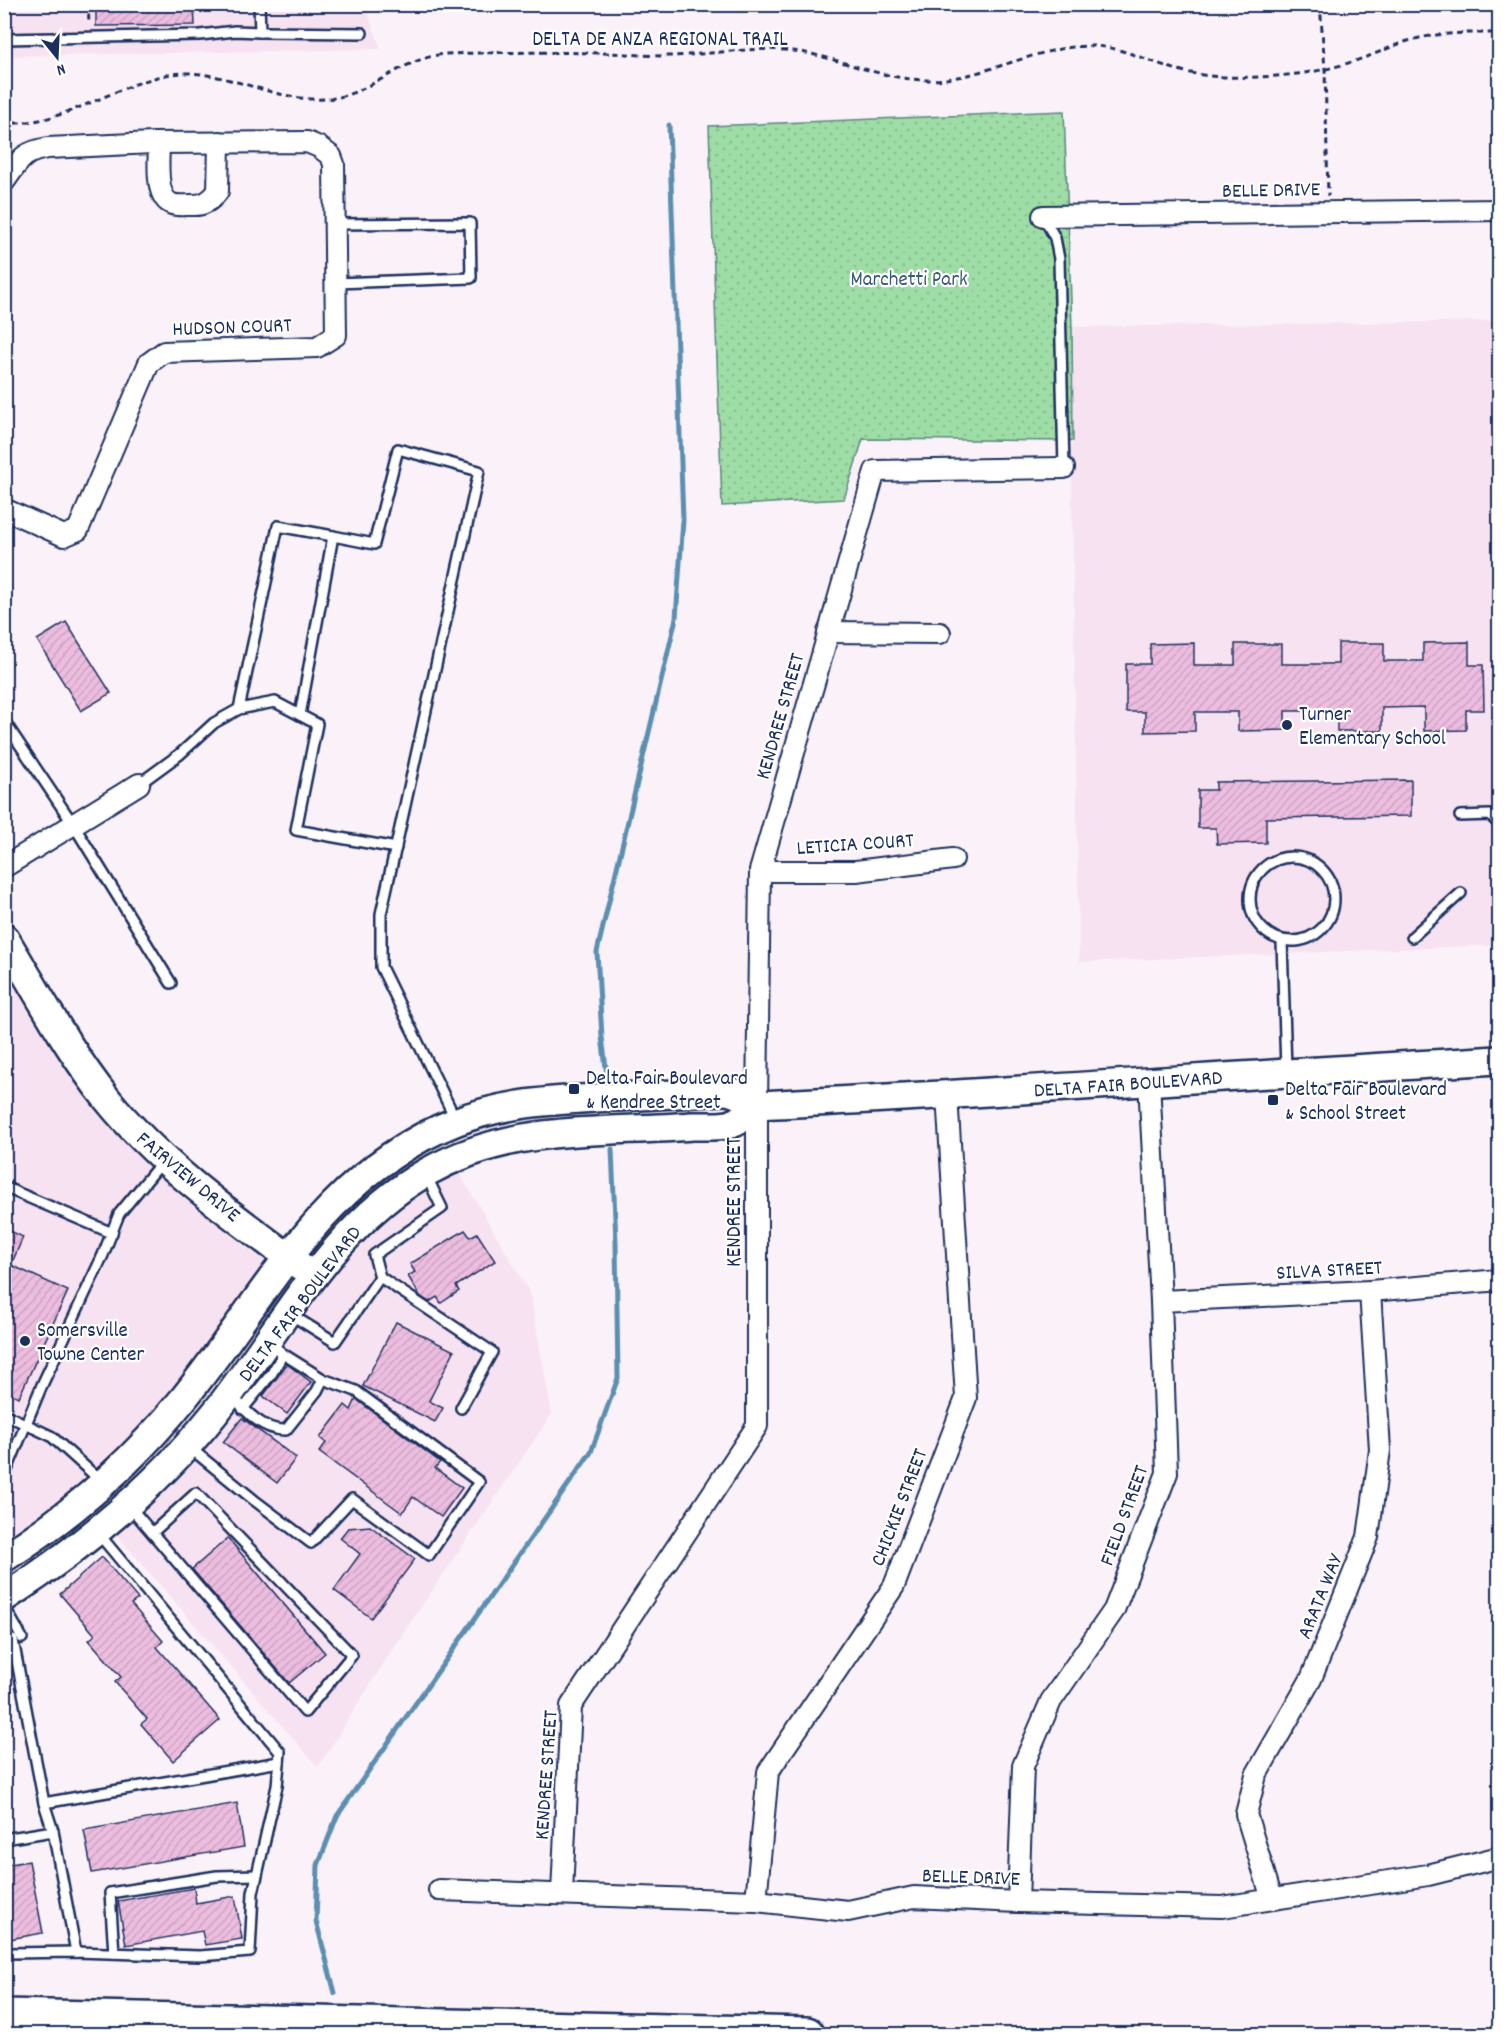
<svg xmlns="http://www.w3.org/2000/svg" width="1504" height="2039" font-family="Dekko,sans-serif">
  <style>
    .built { fill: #f7e2f1 }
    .park { fill: url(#park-dots); stroke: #5c8682; stroke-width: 1.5 }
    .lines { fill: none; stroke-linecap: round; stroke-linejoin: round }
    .stream { stroke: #5b8eb1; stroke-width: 5 }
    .building { fill: url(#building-hatch); stroke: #1b2f5e; stroke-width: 1.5 }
    .lane-casing { stroke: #1b2f5e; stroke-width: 14 }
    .street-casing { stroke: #1b2f5e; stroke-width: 24 }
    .secondary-casing { stroke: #1b2f5e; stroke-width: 32 }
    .highway-casing { stroke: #1b2f5e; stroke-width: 38 }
    .path { stroke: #1b2f5e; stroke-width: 3; stroke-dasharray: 6 4.5; stroke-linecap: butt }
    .lane { stroke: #fff; stroke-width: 9 }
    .street { stroke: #fff; stroke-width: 20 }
    .secondary { stroke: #fff; stroke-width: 27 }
    .highway { stroke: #fff; stroke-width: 33 }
    .poi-dot { fill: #1b2f5e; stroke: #fff; stroke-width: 2 }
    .labels { text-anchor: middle; stroke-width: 4.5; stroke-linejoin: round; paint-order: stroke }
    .street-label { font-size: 21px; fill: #1b2f5e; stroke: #fff }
    .park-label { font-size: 21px; fill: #3c5a70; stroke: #fff }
    .poi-label { font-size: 21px; fill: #1b2f5e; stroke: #fff; text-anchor: start }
  </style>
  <defs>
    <pattern id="park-dots" width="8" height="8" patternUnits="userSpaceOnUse" patternTransform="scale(1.5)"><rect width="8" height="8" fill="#9edda5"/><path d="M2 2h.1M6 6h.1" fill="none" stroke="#88be90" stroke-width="1.8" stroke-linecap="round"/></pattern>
    <pattern id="building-hatch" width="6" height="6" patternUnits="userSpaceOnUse" patternTransform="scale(1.5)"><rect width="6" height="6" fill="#edbddf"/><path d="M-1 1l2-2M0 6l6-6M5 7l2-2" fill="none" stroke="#cba3c2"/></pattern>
  </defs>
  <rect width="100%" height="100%" fill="#fbf2f9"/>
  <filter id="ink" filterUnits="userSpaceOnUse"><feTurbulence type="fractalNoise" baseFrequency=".0167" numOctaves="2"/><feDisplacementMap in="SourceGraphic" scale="12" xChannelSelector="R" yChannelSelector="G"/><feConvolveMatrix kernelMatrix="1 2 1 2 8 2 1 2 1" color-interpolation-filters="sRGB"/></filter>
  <g filter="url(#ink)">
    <!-- built -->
    <g class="built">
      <polygon points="4,5 365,5 381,49 5,56"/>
      <polygon points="1499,321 1499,945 1079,962 1072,505 1072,327"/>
      <polygon points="4,937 90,1076 288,1257 201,1375 4,1558"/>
      <polygon points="456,1167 530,1293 552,1414 396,1644 318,1767 109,1526 376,1215"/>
    </g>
    <!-- park -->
    <polygon class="park" points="1064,111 1072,327 1073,441 863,439 844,499 722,506 709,126"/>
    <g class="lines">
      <!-- stream -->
      <g class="stream">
        <polyline points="608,1083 602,1037 597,952 676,618 683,520 669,125"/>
        <polyline points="335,1993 316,1921 318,1865 337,1816 591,1452 618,1378 616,1242 612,1149"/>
      </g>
    </g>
    <!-- building -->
    <g class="building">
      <polygon points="96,4 194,4 195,25 96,26"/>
      <polygon points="66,622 111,693 81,711 37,640"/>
      <polygon points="1469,642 1469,665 1483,665 1484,710 1466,710 1466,730 1424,731 1424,707 1382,708 1382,731 1337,731 1337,711 1285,711 1285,730 1238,731 1238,712 1195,712 1195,731 1145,732 1145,712 1126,712 1126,664 1150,664 1150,644 1194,643 1194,665 1235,665 1235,644 1281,644 1281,664 1338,664 1338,643 1384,643 1384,661 1423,661 1423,643"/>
      <polygon points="1411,780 1411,816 1266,818 1266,843 1217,844 1216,828 1198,828 1198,790 1216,790 1216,782"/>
      <polygon points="4,1228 23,1237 11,1265 68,1291 19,1397 4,1391"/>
      <polygon points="465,1230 470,1237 477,1233 495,1261 456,1286 459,1291 441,1303 437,1297 429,1302 420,1296 408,1276 415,1272 410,1264"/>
      <polygon points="396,1322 454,1351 429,1401 443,1408 435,1422 363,1386"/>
      <polygon points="287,1364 311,1382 287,1414 263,1396"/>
      <polygon points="356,1399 440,1462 435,1468 462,1488 441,1517 413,1497 402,1513 319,1452 326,1443 320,1438 345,1405 351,1410"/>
      <polygon points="242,1418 296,1458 277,1483 223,1442"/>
      <polygon points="370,1526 415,1559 371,1618 334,1590 360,1554 340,1538 348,1528"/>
      <polygon points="228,1538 325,1653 289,1683 192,1569"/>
      <polygon points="102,1557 138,1599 131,1604 163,1641 157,1647 220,1720 173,1761 141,1724 147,1719 115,1682 121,1677 89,1640 95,1635 60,1594"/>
      <polygon points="237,1803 244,1847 92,1873 84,1830"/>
      <polygon points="29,1861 43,1933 4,1940 4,1865"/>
      <polygon points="194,1888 196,1903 235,1896 242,1939 205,1945 202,1931 126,1945 118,1901"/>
    </g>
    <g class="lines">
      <!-- lane casing -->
      <g class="lane-casing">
        <g id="lane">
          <polyline points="260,32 362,33"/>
          <polyline points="4,39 200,35 235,31 260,32 259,4"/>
          <polyline points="1043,216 1055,238 1059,259 1064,468"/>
          <polyline points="335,224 470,223 471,278 336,283"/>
          <polyline points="333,536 374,544 398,449 479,471 381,914 381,967 455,1118"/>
          <polyline points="239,709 278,526 333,536 300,715"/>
          <polyline points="4,721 73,824 171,983"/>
          <polyline points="139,784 180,754 214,723 239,709 275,702 317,724 296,830 396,848"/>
          <polyline points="1460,816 1490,815 1500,825"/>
          <circle cx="1292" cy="899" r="42"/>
          <polyline points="1412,937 1461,893"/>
          <polyline points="1282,941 1286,1070"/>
          <polyline points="426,1175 442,1208 374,1255 380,1277 492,1352 461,1408"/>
          <polyline points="4,1187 112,1233"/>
          <polyline points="290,1314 335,1342 380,1277"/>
          <path d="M231,1394c14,17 32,37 55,36l31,-39 6,-12 -40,-25 -13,-11"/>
          <polyline points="243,1409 272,1373 283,1354"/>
          <polyline points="4,1414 51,1436 102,1482"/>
          <polyline points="189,1447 254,1500 311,1543 352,1499 429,1555 479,1482 356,1391 323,1379"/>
          <polyline points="4,1477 42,1385 103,1255 119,1214 162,1162"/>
          <polyline points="130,1507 305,1712 352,1655 196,1493 152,1533"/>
          <polyline points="4,1606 22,1638"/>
          <polyline points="13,1640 44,1803 53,1831 76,1952"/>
          <polyline points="44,1803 279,1762"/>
          <polyline points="4,1839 53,1831"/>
          <polyline points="10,1953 76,1952 200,1956 250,1952 253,1893 277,1786 280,1752 98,1533"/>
          <polyline points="114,1953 110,1893 217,1876 257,1875"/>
        </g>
      </g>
      <!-- street casing -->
      <g class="street-casing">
        <g id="street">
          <path d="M159,143c0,16 -5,54 13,61 5,2 13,1 19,1 12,1 20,-4 27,-14l1,-49"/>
          <path d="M4,182c15,-20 17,-30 44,-34l105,-5 154,-1 12,5 12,9 3,8 2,171 -19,12 -153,5 -15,11 -71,167 -14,6 -60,-27"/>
          <polyline points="1043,216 1500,210"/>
          <polyline points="828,632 940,633"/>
          <polyline points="4,867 139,784"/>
          <polyline points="760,871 856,871 953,859"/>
          <polyline points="1161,1301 1370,1291 1500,1280"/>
          <polyline points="439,1890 756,1901 848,1911 914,1897 1018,1902 1222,1907 1428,1875 1500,1857"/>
          <polyline points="562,1893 571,1706 757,1426 757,1105 760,871 875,471 1064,468"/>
          <polyline points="1272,1899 1246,1814 1256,1775 1311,1679 1368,1537 1380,1450 1370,1291"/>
          <polyline points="756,1901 768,1772 894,1586 966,1398 947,1095"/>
          <polyline points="1018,1902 1023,1766 1051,1701 1114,1610 1167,1473 1161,1301 1149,1082"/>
        </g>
      </g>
      <!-- secondary casing -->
      <g class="secondary-casing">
        <g id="secondary">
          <path d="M4,937c33,54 63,112 103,162 54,67 127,118 196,169"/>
          <path d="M4,1558c68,-43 130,-98 180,-160 84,-104 139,-224 271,-276 50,-20 105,-22 158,-25 29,-1 57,-3 85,-4 10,0 24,-4 33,-1 9,2 18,9 26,13 247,-12 495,-31 743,-45"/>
          <path d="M4,1598c79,-51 152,-111 211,-185 66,-83 116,-187 212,-241 36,-20 76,-32 117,-37 49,-6 99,-5 148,-9 10,0 34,1 42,-3 8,-4 16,-13 23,-18"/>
        </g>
      </g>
      <!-- highway casing -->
      <g class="highway-casing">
        <polyline id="highway" points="4,2016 807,2034"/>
      </g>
      <!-- path -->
      <g class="path">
        <polyline points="88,4 89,24"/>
        <polyline points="1320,4 1325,69 1328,196"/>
        <path d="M4,123c59,3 106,-36 162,-48 51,-11 105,27 158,24 46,-2 77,-42 122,-45 51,-2 103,-2 154,-1 23,0 46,3 69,3 39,-1 77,-9 116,-6 49,4 93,30 143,30 56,0 109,-35 165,-34 31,1 60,18 89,25 34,9 80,7 115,3 26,-3 51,-10 75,-19 12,-5 23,-10 36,-14 29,-9 61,-8 92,-8"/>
      </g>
      <!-- lane -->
      <use href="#lane" class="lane"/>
      <!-- street -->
      <use href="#street" class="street"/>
      <!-- secondary -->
      <use href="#secondary" class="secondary"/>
      <!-- highway -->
      <use href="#highway" class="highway"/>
    </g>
  </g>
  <!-- markers -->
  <g class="poi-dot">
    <circle cx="1287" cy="725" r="6"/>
    <rect x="568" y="1083" width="12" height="12" rx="3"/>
    <rect x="1267" y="1094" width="12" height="12" rx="3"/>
    <circle cx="25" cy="1341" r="6"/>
  </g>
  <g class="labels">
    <!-- street labels -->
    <g class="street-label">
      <text x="660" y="45">DELTA DE ANZA REGIONAL TRAIL</text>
      <text transform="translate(1271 189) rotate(-1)" y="7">BELLE DRIVE</text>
      <text transform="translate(232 326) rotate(-2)" y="7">HUDSON COURT</text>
      <text transform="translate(779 716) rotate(-74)" y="7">KENDREE STREET</text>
      <text transform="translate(855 843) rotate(-4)" y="7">LETICIA COURT</text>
      <text transform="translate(1128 1083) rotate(-4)" y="7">DELTA FAIR BOULEVARD</text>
      <text transform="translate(189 1176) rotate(40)" y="7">FAIRVIEW DRIVE</text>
      <text transform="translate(733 1202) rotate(-90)" y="7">KENDREE STREET</text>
      <text transform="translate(1329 1269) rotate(-3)" y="7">SILVA STREET</text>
      <text transform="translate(299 1303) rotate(-53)" y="7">DELTA FAIR BOULEVARD</text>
      <text transform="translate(898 1507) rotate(-69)" y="7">CHICKIE STREET</text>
      <text transform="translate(1123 1515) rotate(-70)" y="7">FIELD STREET</text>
      <text transform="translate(1319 1596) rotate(-68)" y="7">ARATA WAY</text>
      <text transform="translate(545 1775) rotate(-86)" y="7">KENDREE STREET</text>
      <text transform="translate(971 1876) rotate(2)" y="7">BELLE DRIVE</text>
    </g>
    <!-- park labels -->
    <g class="park-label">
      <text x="909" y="285">Marchetti Park</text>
    </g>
    <!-- poi labels -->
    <g class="poi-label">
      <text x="1299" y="720">Turner<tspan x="1299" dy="24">Elementary School</tspan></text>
      <text x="586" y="1084">Delta Fair Boulevard<tspan x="586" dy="24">&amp; Kendree Street</tspan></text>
      <text x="1285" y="1095">Delta Fair Boulevard<tspan x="1285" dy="24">&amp; School Street</tspan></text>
      <text x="37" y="1336">Somersville<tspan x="37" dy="24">Towne Center</tspan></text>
    </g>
  </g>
  <!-- margin -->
  <rect width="1504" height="2039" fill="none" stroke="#fff" stroke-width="24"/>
  <rect x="12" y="12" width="1480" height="2015" fill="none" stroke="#1b2f5e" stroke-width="2" filter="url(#ink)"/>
  <!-- north arrow -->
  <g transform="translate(57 57) rotate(162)" stroke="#ffffff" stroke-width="4.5" paint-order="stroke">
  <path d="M0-4.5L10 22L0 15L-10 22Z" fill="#1b2f5e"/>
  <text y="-9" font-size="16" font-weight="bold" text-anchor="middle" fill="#1b2f5e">N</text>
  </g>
</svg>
